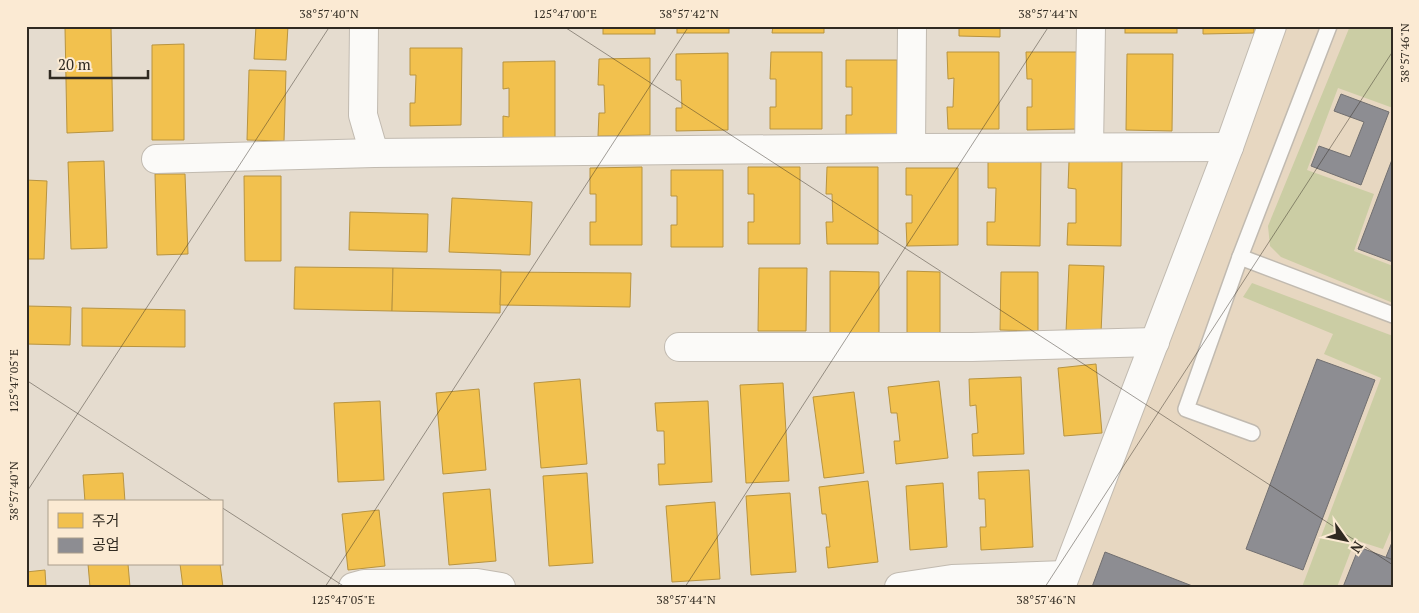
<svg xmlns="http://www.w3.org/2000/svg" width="1419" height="613" font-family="'PT Serif','Noto Sans KR',serif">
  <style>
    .built { fill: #e7d7c1 }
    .green { fill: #cbcda4 }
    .homes { fill: #f2c14e; stroke: #b89440 }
    .industry { fill: #8d8d92; stroke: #716f70 }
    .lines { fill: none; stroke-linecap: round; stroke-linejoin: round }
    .lane-casing { stroke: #c1bab0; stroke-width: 18 }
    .street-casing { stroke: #c1bab0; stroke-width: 30 }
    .lane { stroke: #fbfaf8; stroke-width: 15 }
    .street { stroke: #fbfaf8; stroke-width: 28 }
    .ticks { fill: none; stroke: #302a21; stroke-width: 1; stroke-opacity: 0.45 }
    .neatline { fill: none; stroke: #302a21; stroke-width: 2 }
    .ticks-label { font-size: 12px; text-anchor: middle; fill: #302a21 }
  </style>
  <rect width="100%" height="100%" fill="#e5dccf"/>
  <!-- built -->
  <polygon class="built" points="1287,26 1393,26 1393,587 1070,587"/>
  <!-- green -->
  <g class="green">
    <polygon points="1350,26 1393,26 1393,108 1338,88 1307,170 1374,194 1354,251 1393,266 1393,303 1281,257 1270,246 1268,226"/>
    <polygon points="1252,283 1393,336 1393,525 1383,549 1355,540 1337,587 1302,587 1381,378 1324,354 1333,334 1243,297"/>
  </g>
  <!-- homes -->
  <g class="homes">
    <polygon points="256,26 288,26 286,60 254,59"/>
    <rect x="603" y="26" width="52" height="8"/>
    <rect x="677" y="26" width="52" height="7"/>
    <polygon points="773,26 824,26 824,33 772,33"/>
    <polygon points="959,26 1000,26 1000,37 959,36"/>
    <rect x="1125" y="26" width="52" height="7"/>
    <polygon points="1203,26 1254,26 1254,33 1203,34"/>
    <polygon points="111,27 113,131 67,133 65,28"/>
    <polygon points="184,44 184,140 152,140 152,45"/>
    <polygon points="410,48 462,48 461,125 410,126 410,103 415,103 416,75 410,75"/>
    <polygon points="771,52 822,52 822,129 770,129 770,107 776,107 776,79 770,79"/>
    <polygon points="947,52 999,52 999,129 948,129 947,107 953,107 954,78 948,79"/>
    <polygon points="1026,52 1078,52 1079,129 1027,130 1027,107 1032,107 1032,79 1027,79"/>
    <polygon points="728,53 728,130 676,131 676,108 682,108 681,80 676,80 676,54"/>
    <polygon points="1127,54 1173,54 1172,131 1126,130"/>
    <polygon points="650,58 650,135 598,136 599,113 605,113 604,85 598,85 599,59"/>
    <polygon points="846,60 897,60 897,137 846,138 846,115 852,115 852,87 846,87"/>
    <polygon points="555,61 555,139 503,139 503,116 509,117 509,88 503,89 503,62"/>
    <polygon points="249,70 286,71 284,141 247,140"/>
    <polygon points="104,161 107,248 71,249 68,162"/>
    <polygon points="988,161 1041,161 1040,246 987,245 987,222 995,222 996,188 988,188"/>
    <polygon points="1069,161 1122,161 1121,246 1067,245 1068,223 1076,223 1076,189 1068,188"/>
    <polygon points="642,167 642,245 590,245 590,222 596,222 596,194 590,194 590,168"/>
    <polygon points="748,167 800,167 800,244 748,244 748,222 754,222 754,194 748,194"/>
    <polygon points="827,167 878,167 878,244 827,244 826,222 833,222 832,194 826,194"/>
    <polygon points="906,168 958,168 958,245 907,246 906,223 912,223 912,195 906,195"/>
    <polygon points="671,170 723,170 723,247 671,247 671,225 677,225 677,196 671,196"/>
    <polygon points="155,174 185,174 188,254 157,255"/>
    <polygon points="244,176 281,176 281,261 245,261"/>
    <polygon points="26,180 47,181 44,259 26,259"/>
    <polygon points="452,198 532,202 530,255 449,252"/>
    <polygon points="350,212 428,214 427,252 349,250"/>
    <polygon points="1069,265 1104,266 1101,333 1066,332"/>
    <polygon points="295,267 393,268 392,311 294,309"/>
    <polygon points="393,268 501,270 500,313 392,311"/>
    <polygon points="759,268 807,268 806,331 758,331"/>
    <polygon points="830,271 879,272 879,335 830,335"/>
    <polygon points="907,271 940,272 940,333 907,333"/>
    <polygon points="501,272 631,273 630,307 500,305"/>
    <polygon points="1001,272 1038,272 1038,331 1000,330"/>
    <polygon points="26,306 71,307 70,345 26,344"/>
    <polygon points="82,308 185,310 185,347 82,346"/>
    <polygon points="1096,364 1102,433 1064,436 1058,368"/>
    <polygon points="1021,377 1024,454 973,456 972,434 978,433 976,405 970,406 969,379"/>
    <polygon points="580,379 587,464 541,468 534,383"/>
    <polygon points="939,381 948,458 896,464 894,441 900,441 897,413 891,413 888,387"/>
    <polygon points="783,383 789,481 746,483 740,385"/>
    <polygon points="479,389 486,470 443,474 436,393"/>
    <polygon points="854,392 864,473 824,478 813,397"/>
    <polygon points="380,401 384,480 338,482 334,403"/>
    <polygon points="708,401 712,482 659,485 658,464 665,464 664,431 657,431 655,403"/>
    <polygon points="1029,470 1033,547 981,550 980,527 986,527 985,499 979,499 978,472"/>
    <polygon points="123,473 125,502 85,502 83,475"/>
    <polygon points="587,473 593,563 549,566 543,476"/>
    <polygon points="868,481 878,562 828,568 826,547 830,547 826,514 822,514 819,487"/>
    <polygon points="943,483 947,547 910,550 906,486"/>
    <polygon points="490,489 496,561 449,565 443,493"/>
    <polygon points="790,493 796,572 751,575 746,496"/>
    <polygon points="715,502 720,579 672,582 666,506"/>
    <polygon points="379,510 385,566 348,570 342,514"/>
    <polygon points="88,564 128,564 130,587 90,587"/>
    <polygon points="180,564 220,564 223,587 183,587"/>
    <polygon points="45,570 46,587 26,587 26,572"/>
  </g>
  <!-- industry -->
  <g class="industry">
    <polygon points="1341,94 1389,112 1361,185 1311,166 1319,146 1350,157 1364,122 1334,111"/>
    <polygon points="1393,157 1393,262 1358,249"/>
    <polygon points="1317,359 1375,380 1303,570 1246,549"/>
    <polygon points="1393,540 1393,560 1386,557"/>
    <polygon points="1359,547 1393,560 1393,587 1343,587"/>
    <polygon points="1105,552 1195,587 1092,587"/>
  </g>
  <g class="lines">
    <!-- lane casing -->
    <g class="lane-casing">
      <g id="lane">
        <polyline points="1240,257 1393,315"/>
        <polyline points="1252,433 1186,409 1240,257 1329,26"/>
      </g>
    </g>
    <!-- street casing -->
    <g class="street-casing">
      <g id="street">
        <polyline points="364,26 363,115 374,153 911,148 1229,147"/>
        <polyline points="1089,147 1091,26"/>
        <polyline points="911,148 912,26"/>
        <polyline points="156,159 374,153"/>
        <polyline points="679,347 972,347 1155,342"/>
        <polyline points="353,587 364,584 477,583 501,587"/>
        <polyline points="899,587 952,579 1065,575"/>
        <polyline points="1061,587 1229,147 1272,26"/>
      </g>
    </g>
    <!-- lane -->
    <use href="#lane" class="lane"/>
    <!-- street -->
    <use href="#street" class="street"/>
  </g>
  <!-- ticks -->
  <path class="ticks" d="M563,26l830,539M26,380l188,122M26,493l304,-467M221,507l124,80M325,587l364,-561M685,587l364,-561M1045,587l348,-536"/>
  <!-- border -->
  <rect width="1419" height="613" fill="none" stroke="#fbead3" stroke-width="55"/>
  <!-- legend -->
  <rect x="48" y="500" width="175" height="65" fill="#fbead3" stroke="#aa9d8c"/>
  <rect x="58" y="513" width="25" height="15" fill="#f2c14e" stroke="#aa9d8c"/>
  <text x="92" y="526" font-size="15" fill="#302a21">주거</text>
  <rect x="58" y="538" width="25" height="15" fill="#8d8d92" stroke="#aa9d8c"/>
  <text x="92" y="550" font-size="15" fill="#302a21">공업</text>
  <!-- north arrow -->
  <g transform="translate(1346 540) rotate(123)" stroke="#fbead3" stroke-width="4" paint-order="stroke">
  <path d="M0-4L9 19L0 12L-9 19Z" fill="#302a21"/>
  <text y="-8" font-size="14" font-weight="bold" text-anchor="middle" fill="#302a21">N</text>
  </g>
  <!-- scale -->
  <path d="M50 70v8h98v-8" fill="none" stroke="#302a21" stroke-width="2.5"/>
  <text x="58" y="70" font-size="15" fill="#302a21" stroke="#fbead3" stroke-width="4" paint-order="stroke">20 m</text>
  <rect x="28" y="28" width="1364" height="558" class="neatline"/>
  <g class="ticks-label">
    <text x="329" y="18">38°57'40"N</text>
    <text x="565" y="18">125°47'00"E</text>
    <text x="689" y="18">38°57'42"N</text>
    <text x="1048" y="18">38°57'44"N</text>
    <text transform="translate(1405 53) rotate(-90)" y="4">38°57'46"N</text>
    <text transform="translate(14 381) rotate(-90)" y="4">125°47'05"E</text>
    <text transform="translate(14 491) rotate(-90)" y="4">38°57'40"N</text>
    <text x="343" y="604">125°47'05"E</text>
    <text x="686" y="604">38°57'44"N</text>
    <text x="1046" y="604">38°57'46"N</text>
  </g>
</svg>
